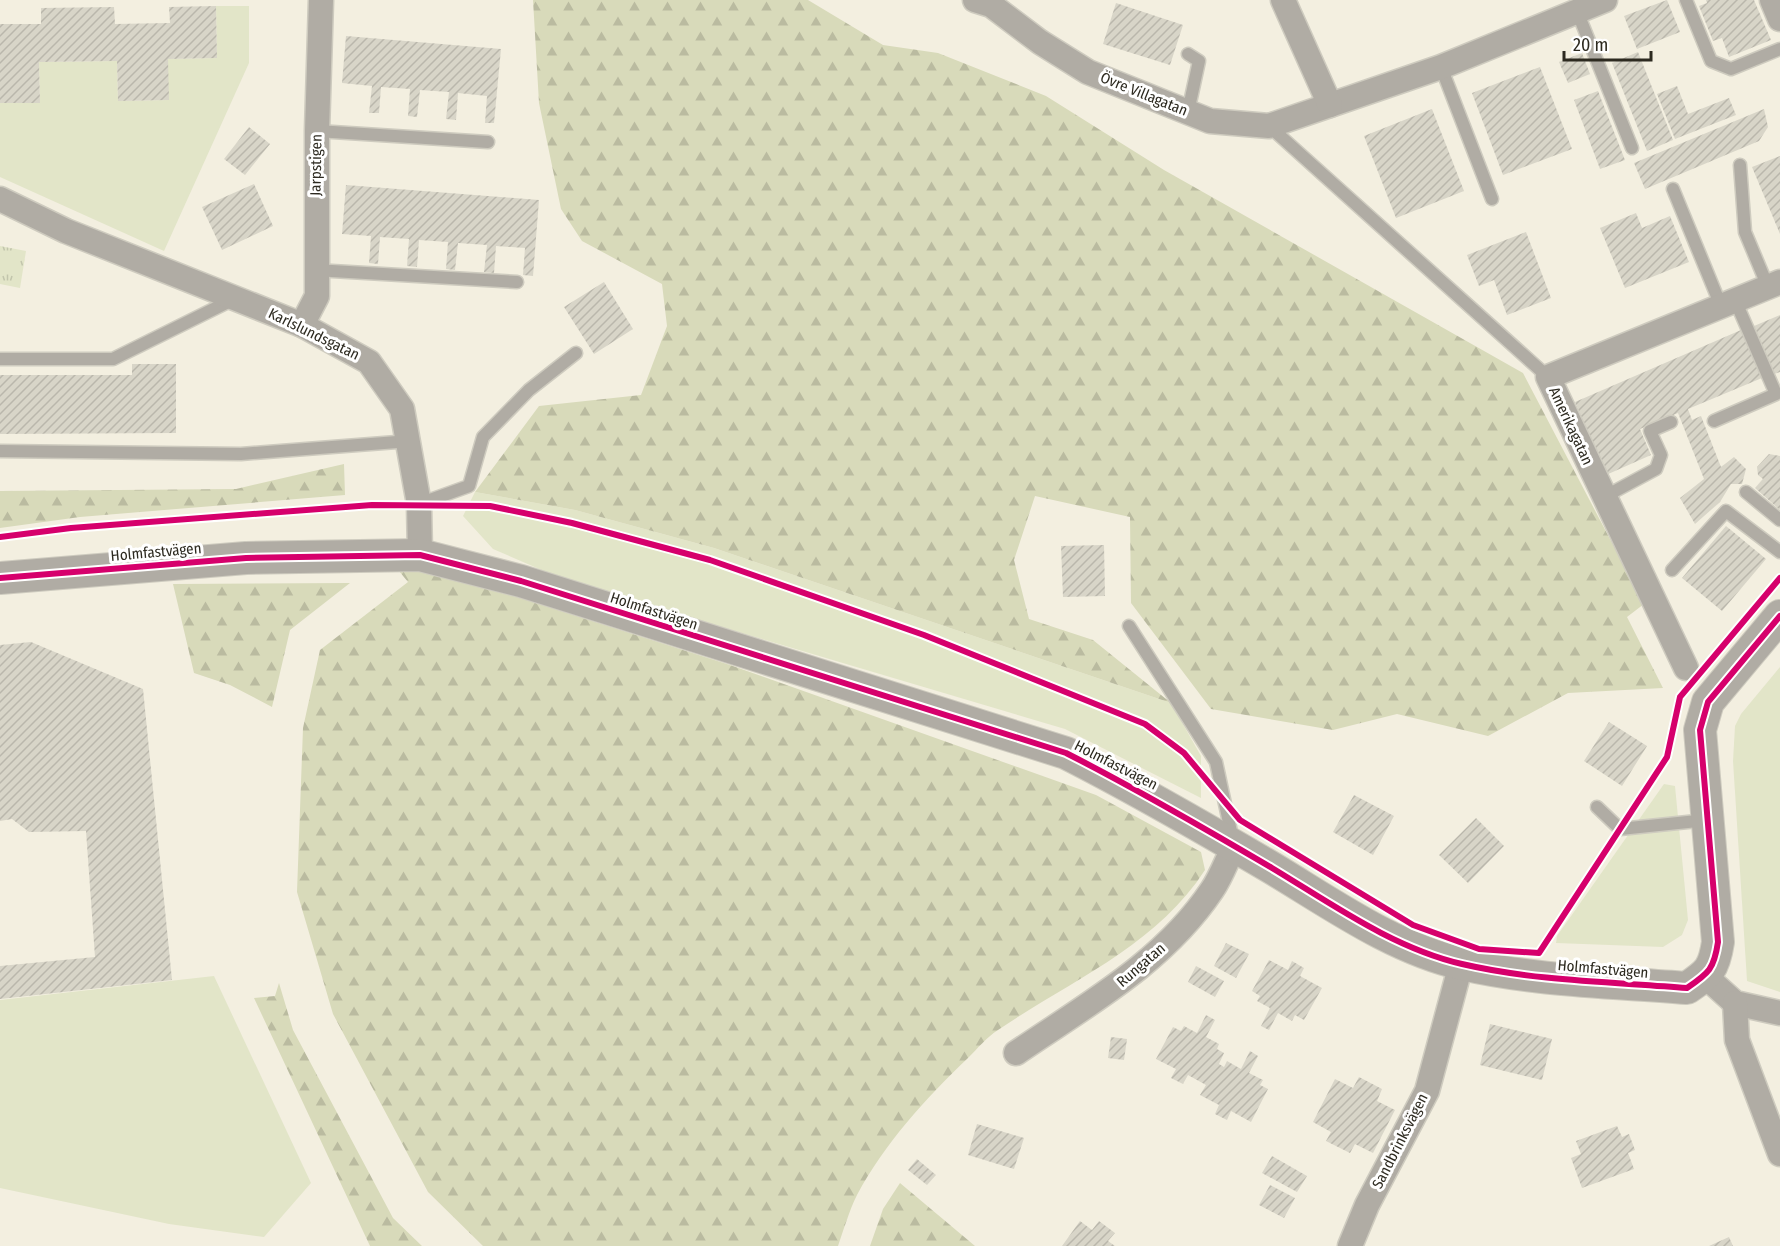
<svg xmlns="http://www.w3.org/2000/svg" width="1780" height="1246" font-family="'Fira Sans Condensed',sans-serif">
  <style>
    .green { fill: #e2e5c8 }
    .forest { fill: url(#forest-firs) }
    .park { fill: url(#park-tufts) }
    .building { fill: url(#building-hatch) }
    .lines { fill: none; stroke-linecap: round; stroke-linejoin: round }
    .service-casing { stroke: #cecbbf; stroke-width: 15 }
    .minor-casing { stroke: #cecbbf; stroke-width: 27 }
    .tertiary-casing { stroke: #cecbbf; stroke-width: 34 }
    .service { stroke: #b0aca4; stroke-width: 12 }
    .minor { stroke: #b0aca4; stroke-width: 24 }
    .tertiary { stroke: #b0aca4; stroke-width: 32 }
    .cycleway-casing { stroke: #fff; stroke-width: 10 }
    .cycleway { stroke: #d6006c; stroke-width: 6 }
    .labels { text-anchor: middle; stroke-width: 6; stroke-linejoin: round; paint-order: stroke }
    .street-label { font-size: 15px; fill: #2d2a20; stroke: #fff }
  </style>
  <defs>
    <pattern id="forest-firs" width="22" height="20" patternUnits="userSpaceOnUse" patternTransform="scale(1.5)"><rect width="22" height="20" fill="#d8daba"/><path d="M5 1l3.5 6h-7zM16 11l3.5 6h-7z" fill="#babba0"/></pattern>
    <pattern id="park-tufts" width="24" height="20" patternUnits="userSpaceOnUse" patternTransform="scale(1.5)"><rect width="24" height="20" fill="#e2e5c8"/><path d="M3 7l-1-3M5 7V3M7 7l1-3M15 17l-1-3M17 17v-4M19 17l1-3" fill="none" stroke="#c2c5ac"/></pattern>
    <pattern id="building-hatch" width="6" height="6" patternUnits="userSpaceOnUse" patternTransform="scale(1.5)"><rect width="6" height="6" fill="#d8d5c8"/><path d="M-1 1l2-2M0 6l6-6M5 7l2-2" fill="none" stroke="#bab7ac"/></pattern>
  </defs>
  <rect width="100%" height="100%" fill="#f3efe0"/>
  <!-- green -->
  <g class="green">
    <polygon points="216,6 249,6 249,63 164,251 0,177 0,103 40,103 39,62 117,61 118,101 168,100 168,59 217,58"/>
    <polygon points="475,492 575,510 714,548 1171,703 1201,756 1201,798 1065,729 567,581 493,549 463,516"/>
    <polygon points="1780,667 1780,992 1747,981 1733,761 1735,726 1741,714"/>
    <polygon points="1664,784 1675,786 1688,920 1682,935 1663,947 1556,943 1557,936"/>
    <polygon points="214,976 311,1183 264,1237 169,1224 0,1188 0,1000"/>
  </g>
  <!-- forest -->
  <g class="forest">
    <polygon points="533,0 808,0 883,45 938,53 1046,96 1164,170 1523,373 1644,604 1627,617 1663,688 1568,693 1488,736 1397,714 1333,730 1211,709 1131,603 1130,517 1035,496 1014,560 1029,619 1093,640 1171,703 714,548 575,510 475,492 539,406 641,395 667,326 662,284 582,241 561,209 539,103"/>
    <polygon points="344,464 345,495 80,517 0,528 0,491 236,489"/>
    <path d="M399,571h19l99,26 213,68 366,130 105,57 4,18c-49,76 -135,111 -207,160 -11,7 -20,18 -30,28 -42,40 -83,85 -111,137 -8,16 -13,34 -19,51h-355l-55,-54 -95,-178 -36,-122 6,-164 17,-78 88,-68z"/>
    <polygon points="350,583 290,630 272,707 230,685 194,673 173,584"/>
    <polygon points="279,983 293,1030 393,1218 422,1246 370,1246 254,998 275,996"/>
    <polygon points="900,1183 975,1246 870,1246 883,1209"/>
  </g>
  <!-- park -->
  <polygon class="park" points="0,246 26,251 20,288 0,284"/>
  <!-- building -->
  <g class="building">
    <polygon points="1667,0 1680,32 1637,49 1624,16"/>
    <polygon points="1706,0 1754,0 1771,40 1729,57 1722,38 1713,41 1699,6 1707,3"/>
    <polygon points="1116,3 1183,25 1170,65 1103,44"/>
    <polygon points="216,6 217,58 168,59 169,100 118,101 117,61 39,62 40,103 0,103 0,24 41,24 41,8 114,7 115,24 170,23 169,7"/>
    <polygon points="346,36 501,49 494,123 485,123 487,96 458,93 456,120 446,119 449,92 420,90 417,117 408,116 410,89 381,87 379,113 369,113 372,86 342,83"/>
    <polygon points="1638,52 1673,140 1647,151 1612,63"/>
    <polygon points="1582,53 1590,74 1568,83 1559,62"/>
    <polygon points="1540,67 1572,149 1503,175 1472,93"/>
    <polygon points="1677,86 1688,114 1729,98 1736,115 1675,139 1657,94"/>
    <polygon points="1598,91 1625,160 1600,169 1574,100"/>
    <polygon points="1432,109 1464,191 1396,218 1364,136"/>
    <polygon points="1764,109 1768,127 1759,141 1645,189 1634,163"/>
    <polygon points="249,127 270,144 245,175 224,159"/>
    <polygon points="1780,156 1780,234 1752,167"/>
    <polygon points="254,184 273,226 222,250 202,207"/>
    <polygon points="346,185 539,200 533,276 523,275 525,248 496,246 494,273 484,272 487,245 458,243 455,270 446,269 448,242 419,240 417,267 407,266 409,239 380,237 378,264 369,263 371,236 342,234"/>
    <polygon points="1636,213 1642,228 1670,216 1689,262 1625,288 1600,228"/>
    <polygon points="1526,232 1551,298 1507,315 1494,280 1479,286 1467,255"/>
    <polygon points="604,282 633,329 594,354 564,307"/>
    <polygon points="1780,315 1780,372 1774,374 1754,326"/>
    <polygon points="1741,330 1762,378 1688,409 1692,420 1701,416 1721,467 1734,457 1746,469 1742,484 1731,484 1720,502 1695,524 1680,498 1704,479 1678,413 1640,429 1651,455 1606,475 1575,402"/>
    <polygon points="132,364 176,364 176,433 0,434 0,375 132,375"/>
    <polygon points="1769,454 1780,456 1780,510 1755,488 1763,479 1758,475 1757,467"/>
    <polygon points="1726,526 1766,559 1722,611 1682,578"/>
    <polygon points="1104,545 1105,596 1063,597 1061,546"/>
    <polygon points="31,642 143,689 172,980 0,999 0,966 95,957 86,831 29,832 12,819 0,821 0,645"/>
    <polygon points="1609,722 1647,746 1622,786 1584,761"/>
    <polygon points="1354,795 1394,816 1373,855 1333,832"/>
    <polygon points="1476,818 1504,846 1468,883 1439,855"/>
    <polygon points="1226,943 1249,954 1236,978 1214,966"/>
    <polygon points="1269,960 1288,970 1292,961 1304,968 1300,976 1322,988 1304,1020 1295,1015 1292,1021 1278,1013 1269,1030 1261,1026 1270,1008 1257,1001 1260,996 1252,991"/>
    <polygon points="1196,966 1224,981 1215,997 1188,982"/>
    <polygon points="1206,1015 1215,1020 1206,1037 1219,1044 1217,1049 1224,1053 1219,1064 1224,1067 1227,1061 1241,1069 1250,1051 1258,1056 1249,1073 1263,1080 1260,1085 1268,1089 1251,1122 1231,1111 1227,1120 1215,1114 1219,1105 1200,1095 1206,1085 1188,1075 1183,1084 1171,1078 1176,1069 1156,1059 1173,1027 1181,1031 1184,1026 1197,1033"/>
    <polygon points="1490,1024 1552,1039 1542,1080 1480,1065"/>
    <polygon points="1111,1037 1127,1039 1124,1060 1108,1058"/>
    <polygon points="1359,1077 1382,1089 1377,1101 1395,1110 1373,1153 1355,1144 1350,1153 1326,1141 1331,1132 1313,1122 1335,1079 1353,1088"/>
    <polygon points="977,1124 1024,1138 1014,1169 968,1155"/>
    <polygon points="1617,1126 1622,1137 1629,1134 1635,1150 1628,1153 1634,1169 1582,1188 1571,1158 1581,1154 1576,1141"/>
    <polygon points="1272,1156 1307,1176 1297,1192 1262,1173"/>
    <polygon points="917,1159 936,1175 927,1185 908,1170"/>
    <polygon points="1270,1185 1295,1198 1284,1218 1259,1205"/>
    <polygon points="1080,1221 1092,1230 1099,1221 1115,1233 1108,1241 1115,1246 1062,1246"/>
    <polygon points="1729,1237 1733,1246 1709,1246"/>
  </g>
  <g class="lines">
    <!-- service casing -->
    <g class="service-casing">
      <g id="service">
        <polyline points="1686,0 1711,61 1731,69 1780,49"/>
        <polyline points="1577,11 1632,148"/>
        <polyline points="1188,54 1199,61 1188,112"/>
        <polyline points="1441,67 1492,199"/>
        <polyline points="1269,126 1548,377"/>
        <polyline points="317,131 488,142"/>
        <polyline points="1740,165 1745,232 1768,287"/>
        <polyline points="1673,189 1721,306"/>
        <polyline points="315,270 517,282"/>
        <polyline points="0,359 113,359 234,299"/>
        <polyline points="1714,421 1776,394 1735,300"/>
        <polyline points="0,451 241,454 410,441"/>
        <polyline points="1746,492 1780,520"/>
        <polyline points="1604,497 1656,469 1661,455 1650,431 1671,422"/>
        <polyline points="419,504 469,486 483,437 529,390 576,353"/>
        <polyline points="1672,570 1726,511 1780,552"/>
        <polyline points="1129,626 1216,762 1233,841"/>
        <polyline points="1597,807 1620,829 1707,820"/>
      </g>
    </g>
    <!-- minor casing -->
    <g class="minor-casing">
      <g id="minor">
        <polyline points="975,0 991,5 1040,42 1088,72 1210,121 1269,126 1441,67 1605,0"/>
        <polyline points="1283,0 1330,105"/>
        <polyline points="1772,0 1780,19"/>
        <polyline points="0,199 66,231 302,325 369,362 402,409 419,504 420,555"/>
        <polyline points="302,325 317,296 317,131 321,0"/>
        <polyline points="1686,668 1548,377 1780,282"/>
        <polyline points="1705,976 1735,1003 1780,1013"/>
        <polyline points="1735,1003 1737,1040 1780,1154"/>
        <path d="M1016,1053c70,-48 147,-90 196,-163 9,-13 15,-30 22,-44"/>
        <polyline points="1350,1246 1367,1205 1427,1091 1461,964"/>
      </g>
    </g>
    <!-- tertiary casing -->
    <g class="tertiary-casing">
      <path id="tertiary" d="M0,578l246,-20 174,-3 101,26 545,172c71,36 138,75 206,115 60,36 121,80 190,96 73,17 151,18 225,24 22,-15 27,-19 31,-46l-18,-212 8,-28 72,-86"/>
    </g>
    <!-- service -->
    <use href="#service" class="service"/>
    <!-- minor -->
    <use href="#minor" class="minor"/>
    <!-- tertiary -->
    <use href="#tertiary" class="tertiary"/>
    <!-- cycleway casing -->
    <g class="cycleway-casing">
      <g id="cycleway">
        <polyline points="0,537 71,528 372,505 490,506 572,523 710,560 924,635 1145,724 1184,753 1240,820 1413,925 1479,949 1539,953 1667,757 1680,697 1780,578"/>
        <path d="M0,578l246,-20 174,-3 101,26 545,172c71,36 138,75 206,115 60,36 121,80 190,96 73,17 151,18 225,24 22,-15 27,-19 31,-46l-18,-212 8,-28 72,-86"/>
      </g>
    </g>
    <!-- cycleway -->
    <use href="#cycleway" class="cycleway"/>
  </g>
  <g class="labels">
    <!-- street labels -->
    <g class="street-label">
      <text transform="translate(1144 94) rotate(22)" y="5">Övre Villagatan</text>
      <text transform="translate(316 165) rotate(-89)" y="5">Jarpstigen</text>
      <text transform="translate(314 334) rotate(26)" y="5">Karlslundsgatan</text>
      <text transform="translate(1571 426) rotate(65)" y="5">Amerikagatan</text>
      <text transform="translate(156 552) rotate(-5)" y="5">Holmfastvägen</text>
      <text transform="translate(654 611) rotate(18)" y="5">Holmfastvägen</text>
      <text transform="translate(1116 765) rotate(27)" y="5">Holmfastvägen</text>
      <text transform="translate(1141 965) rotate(-41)" y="5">Rungatan</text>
      <text transform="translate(1603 969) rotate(5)" y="5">Holmfastvägen</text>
      <text transform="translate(1400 1141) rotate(-63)" y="5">Sandbrinksvägen</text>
    </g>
  </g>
  <!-- scale -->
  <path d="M1564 51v9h87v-9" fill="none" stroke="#2d2a20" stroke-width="3"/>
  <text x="1573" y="51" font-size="18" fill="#2d2a20" stroke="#ffffff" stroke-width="4.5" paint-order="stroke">20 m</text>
</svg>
